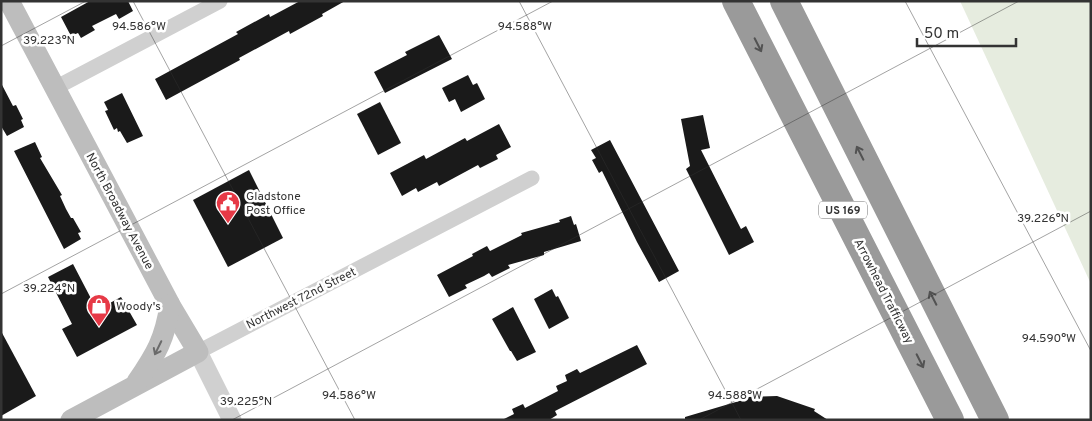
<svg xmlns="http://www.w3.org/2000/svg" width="1092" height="421" font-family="Overpass,sans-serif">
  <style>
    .green { fill: #e6ecdf }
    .building { fill: #1a1a1a }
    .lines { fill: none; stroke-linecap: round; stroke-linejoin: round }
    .minor { stroke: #d0d0d0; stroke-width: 15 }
    .tertiary { stroke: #d0d0d0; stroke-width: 19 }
    .secondary { stroke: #bdbdbd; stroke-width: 21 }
    .motorway { stroke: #9a9a9a; stroke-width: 28 }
    .oneway { stroke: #525252 }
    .oneway2 { stroke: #6a6a6a }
    .ticks { fill: none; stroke: #333; stroke-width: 1; stroke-opacity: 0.45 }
    .labels { text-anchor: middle; stroke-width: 5; stroke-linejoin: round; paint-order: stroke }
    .shield { fill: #fff; stroke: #707070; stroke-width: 1 }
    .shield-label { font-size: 11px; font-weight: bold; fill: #333 }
    .poi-label { font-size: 12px; fill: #333; stroke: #fff; text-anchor: start }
    .street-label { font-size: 12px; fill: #333; stroke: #fff }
    .ticks-label { font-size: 12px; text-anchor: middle; fill: #333; stroke: #fff; stroke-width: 5; stroke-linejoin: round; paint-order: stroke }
  </style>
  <rect width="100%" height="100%" fill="#fff"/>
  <!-- green -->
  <polygon class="green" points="960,1 1091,1 1091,284"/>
  <!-- building -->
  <g class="building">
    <polygon points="90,1 128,1 133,11 119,19 116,14 92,26 95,30 81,38 78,33 71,36 61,17"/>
    <polygon points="300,1 345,1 322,14 323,16 290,34 289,31 239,58 240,60 166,100 155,79 238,34 236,32 269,14 270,17"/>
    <polygon points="439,35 452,59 385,93 374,72 407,55 405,52"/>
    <polygon points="468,75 473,85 477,83 485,99 461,112 455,99 449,102 442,88"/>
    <polygon points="1,83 13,106 16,105 23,119 21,120 24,127 7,136 1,126"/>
    <polygon points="122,93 143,136 127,143 120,131 118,132 117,128 114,130 105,111 108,110 104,102"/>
    <polygon points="380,102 401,143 378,155 357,114"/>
    <polygon points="703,115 710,148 701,150 741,229 746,226 754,242 729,255 686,169 690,166 681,119"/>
    <polygon points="499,124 511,147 496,155 498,159 480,168 478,165 439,186 437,182 418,192 416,188 402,196 390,173 424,155 426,159 465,138 467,141"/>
    <polygon points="610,140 679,271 659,282 637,242 602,171 599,173 592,160 596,158 591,150"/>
    <polygon points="35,142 42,157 40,158 62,195 60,196 66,209 71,218 73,218 81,232 78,233 81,239 64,249 14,151"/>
    <polygon points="249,170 283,238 228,267 193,200"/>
    <polygon points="571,216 574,225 576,224 581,241 544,252 544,255 508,265 510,268 492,277 489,273 484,276 465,285 467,288 449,297 437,275 473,256 472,254 487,246 490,251 522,235 521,233 560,222 559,220"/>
    <polygon points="73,264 97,310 121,297 137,325 77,357 62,329 72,324 48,277"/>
    <polygon points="552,289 556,297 558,296 569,318 549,329 534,299"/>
    <polygon points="513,307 536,352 517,361 511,351 510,351 492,319"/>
    <polygon points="1,331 36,396 1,416"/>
    <polygon points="637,345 647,364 555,411 557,415 549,420 502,420 514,414 512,409 523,404 525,408 558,391 556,386 567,381 565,375 577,369 580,373"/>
    <polygon points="777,396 815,409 814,411 828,420 685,420 685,417 746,399 746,397"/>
  </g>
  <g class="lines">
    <!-- minor -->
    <g class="minor">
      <polyline points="55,88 220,1"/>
      <polyline points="198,352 532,178"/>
    </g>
    <!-- tertiary -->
    <polyline class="tertiary" points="198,352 232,420"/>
    <!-- secondary -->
    <g class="secondary">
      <polyline points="9,1 170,305 198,352 71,420"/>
      <path d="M137,382c19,-28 28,-43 33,-77"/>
    </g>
    <!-- motorway -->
    <g class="motorway">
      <polyline points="736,1 950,420"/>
      <polyline points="784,1 995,420"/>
    </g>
  </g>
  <!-- one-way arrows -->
  <defs><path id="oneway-shaft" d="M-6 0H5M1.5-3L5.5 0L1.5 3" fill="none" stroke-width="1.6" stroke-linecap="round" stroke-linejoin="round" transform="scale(1.25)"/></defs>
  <g class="oneway">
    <use href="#oneway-shaft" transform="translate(758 45) rotate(63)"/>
    <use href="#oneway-shaft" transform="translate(860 153) rotate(-117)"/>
    <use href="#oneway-shaft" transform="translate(933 298) rotate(-117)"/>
    <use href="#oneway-shaft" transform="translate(920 361) rotate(63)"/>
  </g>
  <use class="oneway2" href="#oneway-shaft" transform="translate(158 348) rotate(116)"/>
  <!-- ticks -->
  <path class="ticks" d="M133,1l222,419M519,1l222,419M905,1l186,350M1,46l85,-45M1,294l552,-293M232,420l787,-419M699,420l392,-209"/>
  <!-- icons -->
  <defs>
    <g id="civic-pin" transform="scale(1.25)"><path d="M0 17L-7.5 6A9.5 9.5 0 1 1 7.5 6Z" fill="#e63946" stroke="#fff"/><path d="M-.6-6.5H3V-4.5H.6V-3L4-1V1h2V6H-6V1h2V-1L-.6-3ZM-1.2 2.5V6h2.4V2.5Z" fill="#fff"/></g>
    <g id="shop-pin" transform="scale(1.25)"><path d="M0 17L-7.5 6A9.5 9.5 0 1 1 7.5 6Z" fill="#e63946" stroke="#fff"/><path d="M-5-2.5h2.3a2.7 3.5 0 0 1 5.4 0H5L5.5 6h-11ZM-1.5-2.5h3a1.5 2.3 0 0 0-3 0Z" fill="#fff"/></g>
  </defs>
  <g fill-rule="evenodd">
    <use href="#civic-pin" x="228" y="203"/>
    <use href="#shop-pin" x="99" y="306"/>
  </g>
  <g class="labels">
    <!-- shield labels -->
    <rect class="shield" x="819" y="201.5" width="48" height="17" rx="4"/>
    <g class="shield-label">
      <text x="843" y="214">US 169</text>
    </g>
    <!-- poi labels -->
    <g class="poi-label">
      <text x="246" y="200">Gladstone<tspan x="246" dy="14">Post Office</tspan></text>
      <text x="116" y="310">Woody's</text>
    </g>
    <!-- street labels -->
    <g class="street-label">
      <text transform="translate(120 211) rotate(62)" y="4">North Broadway Avenue</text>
      <text transform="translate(884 291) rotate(63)" y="4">Arrowhead Trafficway</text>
      <text transform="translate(301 298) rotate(-27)" y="4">Northwest 72nd Street</text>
    </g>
  </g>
  <g class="ticks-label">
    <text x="139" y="30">94.586°W</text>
    <text x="525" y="30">94.588°W</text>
    <text x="49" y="44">39.223°N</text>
    <text x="1043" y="222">39.226°N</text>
    <text x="49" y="292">39.224°N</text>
    <text x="1049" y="342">94.590°W</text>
    <text x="349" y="399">94.586°W</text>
    <text x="735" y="399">94.588°W</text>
    <text x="246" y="405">39.225°N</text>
  </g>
  <!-- border -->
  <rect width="1092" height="421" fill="none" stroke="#333333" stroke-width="5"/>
  <!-- scale -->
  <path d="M917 38v8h99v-8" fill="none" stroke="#333333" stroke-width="2.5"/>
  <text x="924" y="38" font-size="15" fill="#333333" stroke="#ffffff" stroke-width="4" paint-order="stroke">50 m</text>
</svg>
